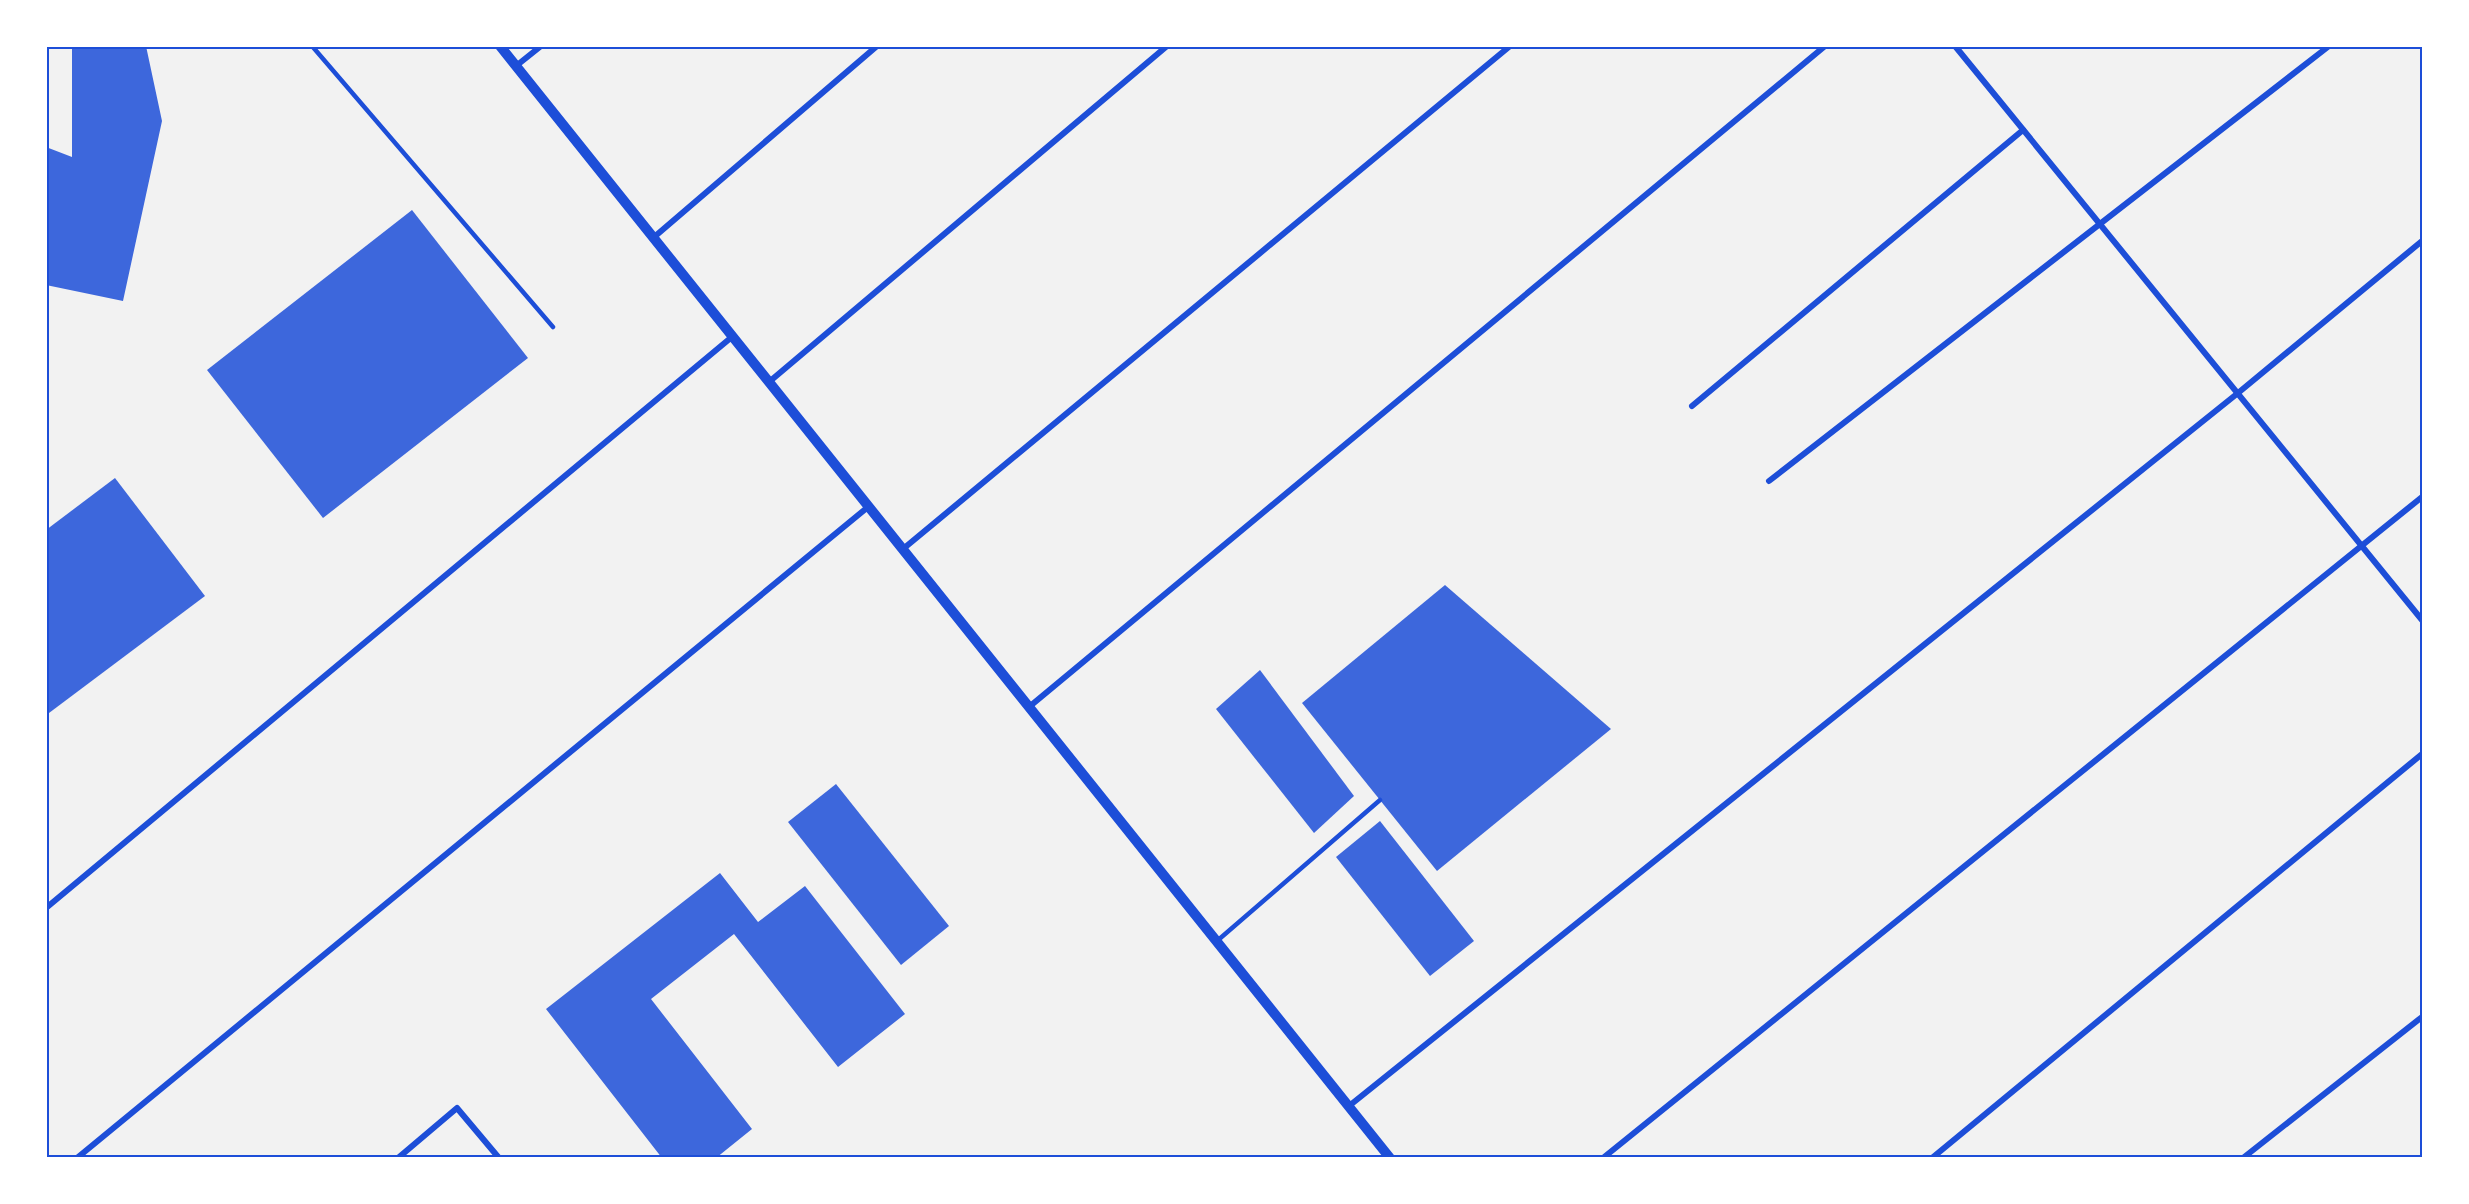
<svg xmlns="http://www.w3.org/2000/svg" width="2469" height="1204" font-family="'Alegreya Sans',sans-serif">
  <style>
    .building { fill: #3d67dc }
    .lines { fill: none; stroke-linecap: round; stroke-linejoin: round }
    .service { stroke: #1d4ed8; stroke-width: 4.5 }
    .minor { stroke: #1d4ed8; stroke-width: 6 }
    .tertiary { stroke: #1d4ed8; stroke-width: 10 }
    .neatline { fill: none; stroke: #1d4ed8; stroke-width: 2 }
  </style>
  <rect width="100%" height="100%" fill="#f2f2f2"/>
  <!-- building -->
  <g class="building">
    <polygon points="72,46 146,46 162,121 123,301 46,285 46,147 72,157"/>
    <polygon points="412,210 528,358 323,518 207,370"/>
    <polygon points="115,478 205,596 49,713 46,710 46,530"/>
    <polygon points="1445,585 1611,729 1437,871 1302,703"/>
    <polygon points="1260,670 1354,796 1314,833 1216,709"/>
    <polygon points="836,784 949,926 901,965 788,822"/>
    <polygon points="1380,821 1474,941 1430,976 1336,857"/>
    <polygon points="720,873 758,922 805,886 905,1014 838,1067 734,934 651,999 752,1129 716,1158 662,1158 546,1009"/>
  </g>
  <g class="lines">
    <!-- service -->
    <g class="service">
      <polyline points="312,46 553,327"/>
      <polyline points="1217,941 1380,800"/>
    </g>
    <!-- minor -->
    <g class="minor">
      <polyline points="1955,46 2422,620"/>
      <polyline points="516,66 541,46"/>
      <polyline points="653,238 877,46"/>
      <polyline points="769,382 1167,46"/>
      <polyline points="1692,406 2023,130"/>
      <polyline points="1769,481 2329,46"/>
      <polyline points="903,549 1510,46"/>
      <polyline points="1029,707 1825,46"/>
      <polyline points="46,908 733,336"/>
      <polyline points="1349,1106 2238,393 2422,241"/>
      <polyline points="77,1158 868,507"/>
      <polyline points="398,1158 457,1108 499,1158"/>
      <polyline points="1603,1158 2422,497"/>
      <polyline points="1932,1158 2422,754"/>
      <polyline points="2243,1158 2422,1017"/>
    </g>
    <!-- tertiary -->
    <polyline class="tertiary" points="500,46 1390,1158"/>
  </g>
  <!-- border -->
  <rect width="2469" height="1204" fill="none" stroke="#ffffff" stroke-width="96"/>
  <rect x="48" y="48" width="2373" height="1108" class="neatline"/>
</svg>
